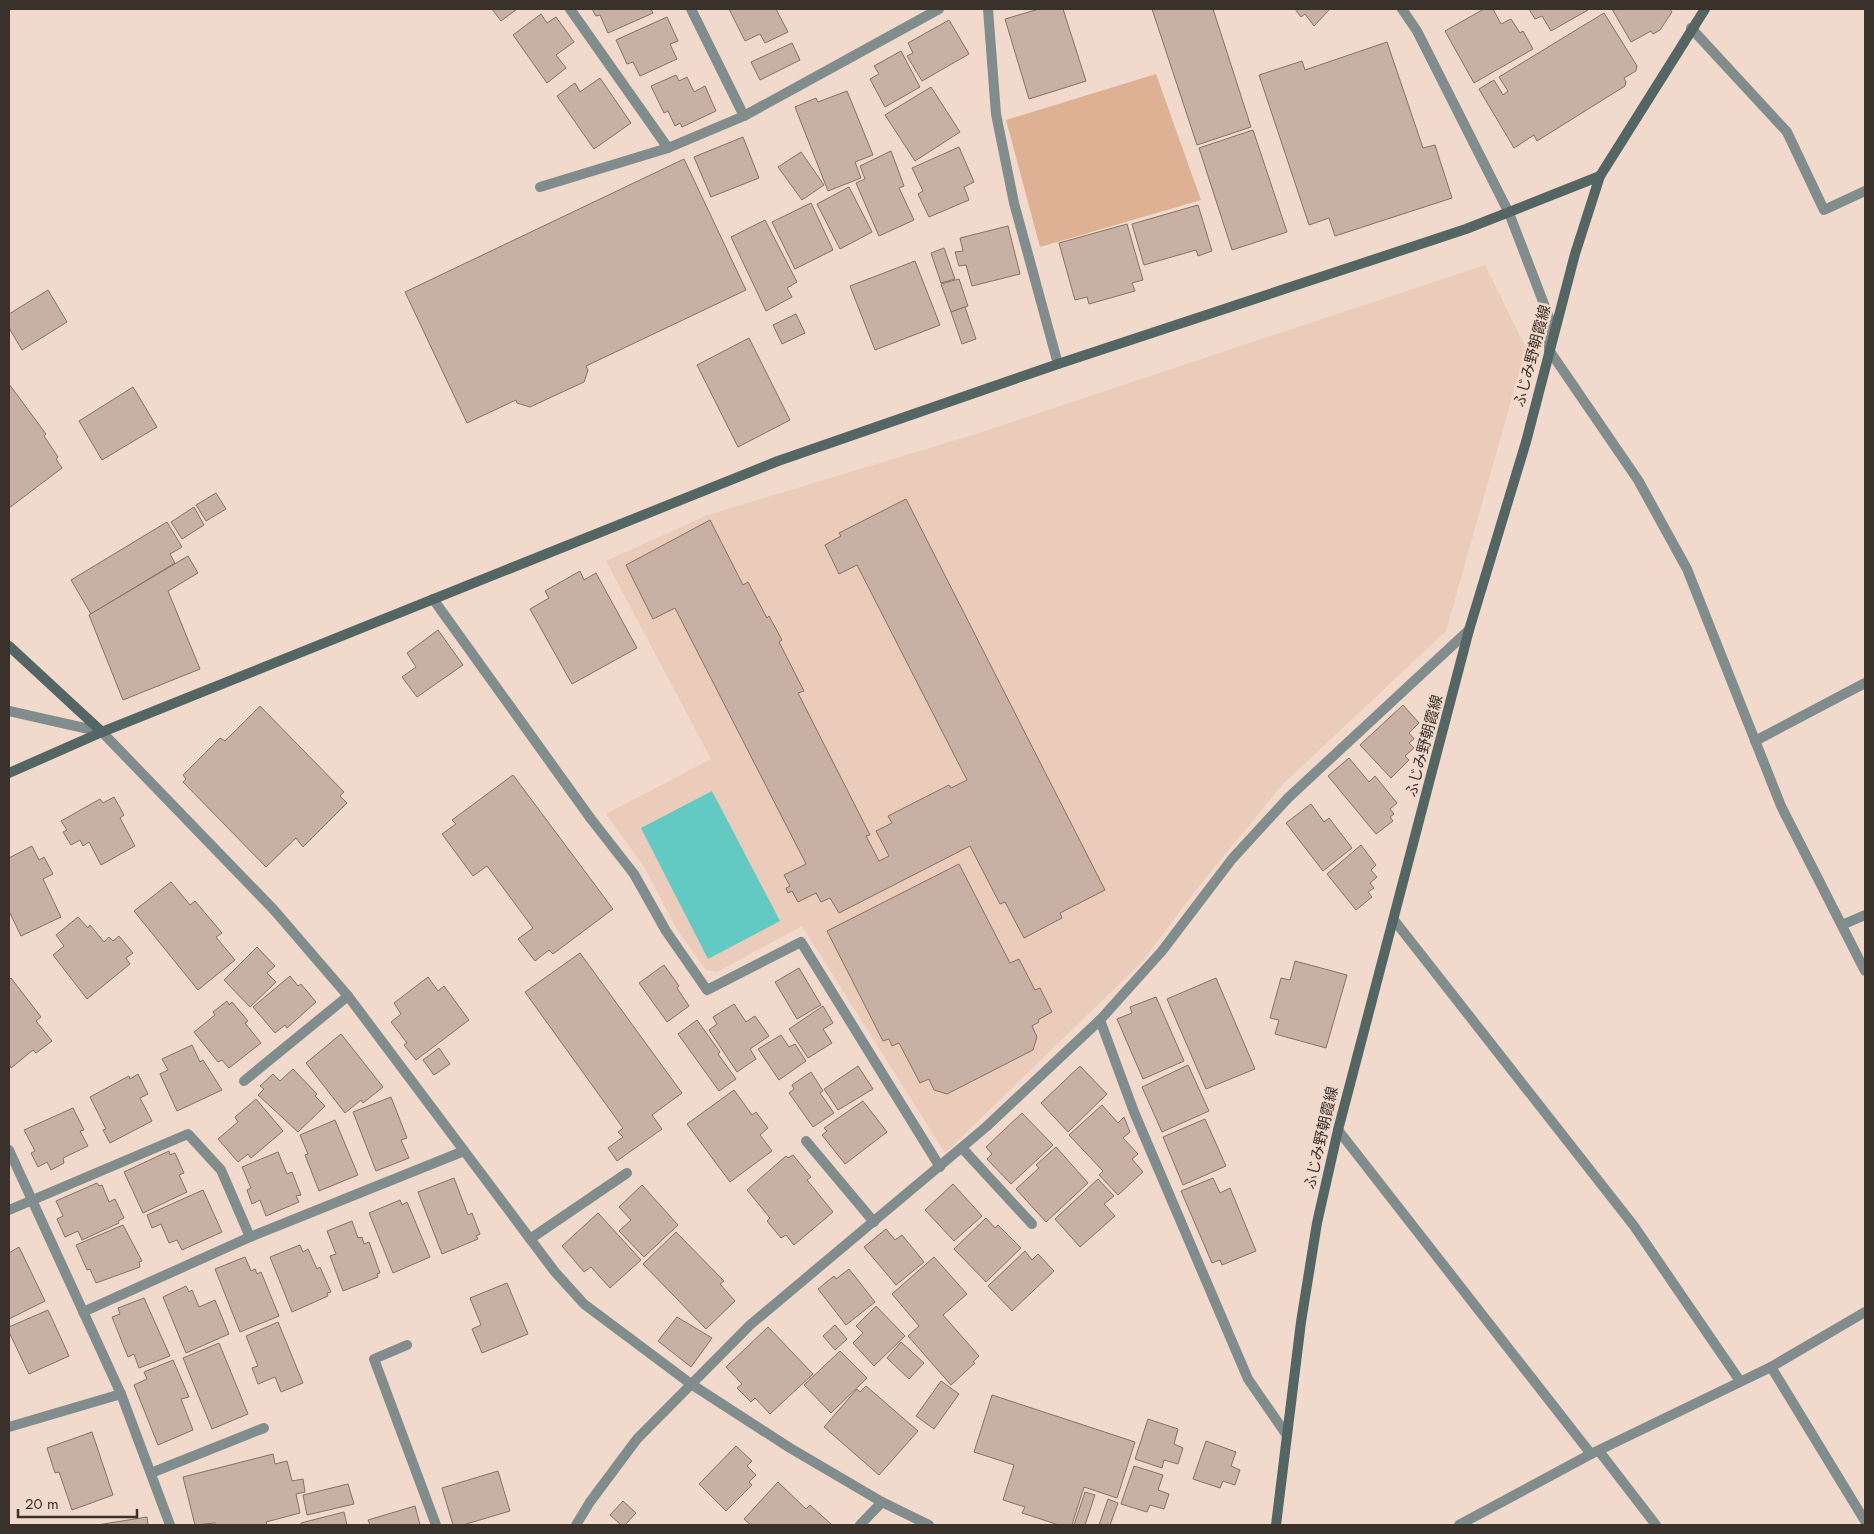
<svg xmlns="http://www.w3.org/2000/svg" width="1874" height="1534" font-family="Jost,'Noto Sans JP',sans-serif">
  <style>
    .built { fill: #ebccba }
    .green { fill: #deb195 }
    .water { fill: #62cac2 }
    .building { fill: #c8b1a4; stroke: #867164 }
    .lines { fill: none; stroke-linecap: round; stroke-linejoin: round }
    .lane { stroke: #818d8c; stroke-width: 10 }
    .street { stroke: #818d8c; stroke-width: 10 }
    .secondary { stroke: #546664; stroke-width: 10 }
    .labels { text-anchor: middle; stroke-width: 5; stroke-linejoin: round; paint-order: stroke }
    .street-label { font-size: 15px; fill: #3a312b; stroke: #f1d9cb }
  </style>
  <rect width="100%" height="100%" fill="#f1d9cb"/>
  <!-- built -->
  <polygon class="built" points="1485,265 1526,348 1446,631 1282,785 1195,891 1142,962 945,1153 802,926 717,972 706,970 676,928 645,868 606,814 711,759 606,561 708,515 982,432"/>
  <!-- green -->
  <polygon class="green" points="1156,74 1201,200 1040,247 1006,120"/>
  <!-- water -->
  <polygon class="water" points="712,791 780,921 708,959 641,828"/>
  <!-- building -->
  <g class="building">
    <polygon points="492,9 517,9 501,21"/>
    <polygon points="592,9 651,9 653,13 608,33 600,15 596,16"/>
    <polygon points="729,9 776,9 788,32 765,43 760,34 745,41"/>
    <polygon points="1039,9 1063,9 1086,81 1029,99 1005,19"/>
    <polygon points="1152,9 1213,9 1251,127 1197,145"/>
    <polygon points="1295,9 1330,9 1314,26 1305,14 1301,17"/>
    <polygon points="1484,9 1493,9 1501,24 1511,19 1520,33 1523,31 1533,49 1474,83 1445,31"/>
    <polygon points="1529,9 1588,9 1588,10 1551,31 1542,16 1535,19"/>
    <polygon points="1612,9 1670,9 1672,12 1660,30 1653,34 1651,31 1631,42"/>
    <polygon points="1604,13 1637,66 1636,71 1624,78 1626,82 1625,86 1537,141 1534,135 1514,148 1479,89 1494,80 1503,95 1508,91 1499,77"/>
    <polygon points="541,14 547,23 556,17 574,42 556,55 566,68 547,83 513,35"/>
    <polygon points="667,17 678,41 670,44 677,59 640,76 633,62 627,64 616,40"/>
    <polygon points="949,20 969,54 922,81 907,56 913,53 908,43"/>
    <polygon points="1387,42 1423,148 1435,145 1452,198 1335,236 1329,218 1309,225 1259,75 1302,61 1305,70"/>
    <polygon points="792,43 800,60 760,80 751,62"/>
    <polygon points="901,51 920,87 885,107 870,79 879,74 874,66"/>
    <polygon points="676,75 679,81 687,77 694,92 705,86 716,111 682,127 680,123 675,126 668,111 664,113 651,86"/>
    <polygon points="600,78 631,123 594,149 557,96 575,83 580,92"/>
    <polygon points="931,87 960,132 915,161 885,115"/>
    <polygon points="847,91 873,155 855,162 861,178 828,191 795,107 816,98 818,102"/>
    <polygon points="1253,130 1287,232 1232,250 1199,148"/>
    <polygon points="743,137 759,178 711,197 694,157"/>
    <polygon points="959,147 974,182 964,187 969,200 929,217 918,194 923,191 912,168"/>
    <polygon points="891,151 904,186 899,188 914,220 879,236 856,183 865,179 860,166"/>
    <polygon points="801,152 824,185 802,200 778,167"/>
    <polygon points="684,159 746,290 586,366 588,370 584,382 530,407 517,403 516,400 467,423 405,292"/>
    <polygon points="849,187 872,232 840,249 817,204"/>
    <polygon points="811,203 833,250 795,269 772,222"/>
    <polygon points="1198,205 1212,251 1198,256 1196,250 1144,265 1132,224"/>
    <polygon points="765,220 797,282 787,288 792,297 766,311 731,237"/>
    <polygon points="1127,224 1143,280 1132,283 1135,291 1089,304 1087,297 1075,300 1059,243"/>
    <polygon points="1008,226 1020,274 972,286 966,265 959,266 955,252 963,251 960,238"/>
    <polygon points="944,248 955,279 941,283 931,253"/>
    <polygon points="915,261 940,325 875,350 850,286"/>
    <polygon points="959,279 968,306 951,312 941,284"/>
    <polygon points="48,290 67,322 22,350 9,328 9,314"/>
    <polygon points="965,307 976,339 962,344 951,312"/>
    <polygon points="796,314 805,333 782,344 773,325"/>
    <polygon points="749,338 790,420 738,447 697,365"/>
    <polygon points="9,384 46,434 44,436 58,457 56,459 62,468 9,508"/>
    <polygon points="133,387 157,427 102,460 79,421"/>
    <polygon points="216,493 226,509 206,521 196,505"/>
    <polygon points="906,499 1105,890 1060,913 1062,918 1024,938 1005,902 1000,904 970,846 839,913 830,898 821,902 816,893 798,902 792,891 788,893 786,888 790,886 784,875 806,864 675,608 653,619 626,565 710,520 743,585 748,582 767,618 769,616 782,640 779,642 804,691 798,693 870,835 866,836 879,861 889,856 876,831 892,823 888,816 949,785 951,788 967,780 857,565 839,574 825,545 841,536 839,533"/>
    <polygon points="194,507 204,525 182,539 171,522"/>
    <polygon points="167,522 182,547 170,554 175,563 91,614 71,580"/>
    <polygon points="188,556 198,573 168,591 200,669 123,700 89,615"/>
    <polygon points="580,571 584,580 596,573 637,648 572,684 530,609 549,598 545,591"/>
    <polygon points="438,630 463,665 417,697 402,677 416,667 407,653"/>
    <polygon points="1403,705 1419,723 1409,733 1414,739 1409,743 1414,748 1405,756 1409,760 1391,778 1360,745"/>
    <polygon points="260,706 344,792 340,796 347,803 303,847 296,838 266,867 183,782 186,779 183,775 220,738 225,741"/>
    <polygon points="1349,758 1369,782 1375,776 1397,803 1390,809 1394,814 1390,817 1393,821 1376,834 1328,776"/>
    <polygon points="513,775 613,909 553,954 549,950 535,961 518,939 533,928 487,866 473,876 442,834 456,824 452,820"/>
    <polygon points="114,797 124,815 120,818 135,846 101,865 89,842 83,846 80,840 71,845 63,832 67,830 61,821 100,799 103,803"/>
    <polygon points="1311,804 1324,822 1329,818 1352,848 1323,871 1286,823"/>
    <polygon points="1361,845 1376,865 1371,870 1377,877 1370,883 1374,888 1368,892 1372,897 1356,910 1327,874"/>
    <polygon points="32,846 39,860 44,857 53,874 43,879 61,917 21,936 9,911 9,858"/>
    <polygon points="959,864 1010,963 1019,959 1035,990 1040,988 1052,1012 1038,1020 1039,1022 1032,1026 1037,1037 1033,1050 947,1094 934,1090 929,1079 920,1083 899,1043 892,1046 889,1039 883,1041 827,931"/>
    <polygon points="171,882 190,905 195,901 222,933 216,937 235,960 198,990 134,911"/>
    <polygon points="78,917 88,928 90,925 104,942 109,937 113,941 119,936 133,953 126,958 130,964 87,999 53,955 64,946 56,935"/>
    <polygon points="257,947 275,966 267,973 276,982 250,1007 224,980"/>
    <polygon points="580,953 682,1093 652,1115 662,1129 617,1161 608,1148 623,1137 618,1132 623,1128 525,992"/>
    <polygon points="1295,961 1347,975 1326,1048 1275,1034 1279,1020 1270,1018 1281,978 1290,980"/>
    <polygon points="664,965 679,986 677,988 689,1006 667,1022 639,983"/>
    <polygon points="799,968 821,1005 797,1019 775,982"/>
    <polygon points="290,976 298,986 301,984 316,1002 287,1028 285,1025 275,1033 253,1007"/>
    <polygon points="428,977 438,991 444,986 469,1020 416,1060 404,1045 407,1043 391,1022 401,1014 394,1003"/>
    <polygon points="11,978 41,1017 36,1021 52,1041 36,1053 33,1050 11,1068 9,1064 9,980"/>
    <polygon points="1216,978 1255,1069 1206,1089 1167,999"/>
    <polygon points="1156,997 1184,1061 1143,1079 1117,1019 1132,1013 1130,1007"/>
    <polygon points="227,1001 229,1005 232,1002 248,1021 245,1023 261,1043 229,1068 222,1060 218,1062 194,1032 215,1015 213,1012"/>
    <polygon points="734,1004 746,1022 755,1016 769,1036 750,1049 756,1059 737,1072 709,1030 717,1024 713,1017"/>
    <polygon points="823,1006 833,1023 823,1029 832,1043 808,1058 789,1029"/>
    <polygon points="697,1020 720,1052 718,1054 736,1079 719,1091 678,1034"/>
    <polygon points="341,1034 383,1087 363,1103 361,1100 345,1113 306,1063"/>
    <polygon points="781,1035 789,1047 795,1044 806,1061 779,1080 758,1049"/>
    <polygon points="192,1045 200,1062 203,1060 222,1090 177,1111 160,1074 168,1070 162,1059"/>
    <polygon points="439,1048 450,1064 434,1075 423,1060"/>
    <polygon points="1188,1065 1209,1111 1162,1132 1142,1087"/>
    <polygon points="858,1066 873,1089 838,1110 824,1089"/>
    <polygon points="1080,1066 1107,1094 1068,1132 1041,1103"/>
    <polygon points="293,1069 317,1094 315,1096 325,1106 298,1132 258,1095 264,1089 260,1086 273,1074 280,1081"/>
    <polygon points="811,1072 823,1091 820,1093 834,1113 813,1127 789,1093 794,1089 792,1085"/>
    <polygon points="138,1074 148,1094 140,1098 152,1121 110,1143 103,1130 106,1129 90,1097 129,1076 130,1079"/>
    <polygon points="734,1090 752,1115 756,1112 768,1128 760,1135 772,1151 730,1182 687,1124"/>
    <polygon points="391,1097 407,1138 401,1140 409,1158 376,1171 353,1112"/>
    <polygon points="256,1099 283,1131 251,1158 248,1154 238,1162 218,1139 238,1122 235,1117"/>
    <polygon points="863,1101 887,1132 845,1164 822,1135 827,1131 824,1128"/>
    <polygon points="1102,1105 1118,1123 1124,1117 1130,1132 1123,1138 1138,1154 1132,1159 1143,1172 1118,1195 1099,1175 1103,1171 1069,1135"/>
    <polygon points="73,1108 84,1130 80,1131 88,1146 63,1158 64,1163 51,1170 47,1162 38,1167 31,1153 35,1151 24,1130"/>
    <polygon points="1022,1113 1053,1145 1011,1184 987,1159 992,1154 986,1147"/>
    <polygon points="1205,1119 1226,1166 1183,1185 1163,1137"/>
    <polygon points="335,1120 358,1175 319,1191 305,1155 308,1154 300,1135"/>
    <polygon points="1056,1147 1088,1183 1046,1222 1016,1189 1039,1168 1036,1165"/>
    <polygon points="169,1151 170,1155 175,1153 184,1173 179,1175 187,1192 143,1213 124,1172"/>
    <polygon points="278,1152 287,1174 292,1172 301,1195 296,1196 299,1202 266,1216 260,1200 252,1204 247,1190 251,1188 242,1167"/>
    <polygon points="793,1155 811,1177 807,1180 833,1212 794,1245 786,1235 781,1238 767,1221 770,1218 747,1190 786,1156 788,1158"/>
    <polygon points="454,1178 468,1215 472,1213 480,1234 476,1236 478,1239 442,1254 418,1192"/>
    <polygon points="1213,1178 1220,1193 1230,1188 1256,1251 1222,1265 1220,1260 1212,1263 1181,1191"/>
    <polygon points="1098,1179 1114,1196 1104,1204 1115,1216 1080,1247 1055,1219"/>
    <polygon points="97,1183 99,1186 102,1185 109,1202 115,1199 124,1218 118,1221 119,1223 82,1240 78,1231 65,1237 57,1219 63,1216 56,1201"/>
    <polygon points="953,1184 982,1216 954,1241 925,1210"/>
    <polygon points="642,1185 678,1225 644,1257 619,1231 631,1220 619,1207"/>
    <polygon points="203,1190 222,1232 182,1250 177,1240 169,1243 161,1224 152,1228 147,1215"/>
    <polygon points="400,1200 402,1205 407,1202 430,1257 393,1273 369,1213"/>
    <polygon points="598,1213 641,1260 610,1288 591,1267 584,1272 562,1246"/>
    <polygon points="986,1218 995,1228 998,1225 1021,1248 986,1282 954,1249"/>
    <polygon points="352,1221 358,1238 362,1237 364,1244 369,1242 380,1273 377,1274 378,1277 343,1291 330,1256 336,1254 327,1231"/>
    <polygon points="123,1225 142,1261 139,1262 140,1267 96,1283 90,1269 87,1270 76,1245"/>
    <polygon points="886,1229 895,1240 902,1235 924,1262 896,1285 864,1247"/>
    <polygon points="676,1232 724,1281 720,1284 735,1301 706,1329 643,1264"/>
    <polygon points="300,1245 303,1252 308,1249 317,1269 320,1267 331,1292 327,1293 328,1296 292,1312 270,1257"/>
    <polygon points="19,1247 45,1301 9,1319 9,1253"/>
    <polygon points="1025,1251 1032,1260 1038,1254 1054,1271 1012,1311 988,1286"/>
    <polygon points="245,1257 251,1271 255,1269 257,1274 261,1272 279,1316 240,1332 215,1269"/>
    <polygon points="934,1257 967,1294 943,1315 979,1356 973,1362 975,1363 951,1385 908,1336 919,1326 892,1294"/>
    <polygon points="849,1269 875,1302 846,1325 818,1289 834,1276 836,1279"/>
    <polygon points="507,1283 528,1334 482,1353 472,1329 481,1325 470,1298"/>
    <polygon points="186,1286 189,1292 192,1290 199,1307 215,1300 229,1334 186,1353 163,1297"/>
    <polygon points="144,1298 170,1356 139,1368 134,1354 128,1357 112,1317 120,1314 118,1308"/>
    <polygon points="876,1306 905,1336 874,1366 853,1343 863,1333 856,1326"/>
    <polygon points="48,1310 69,1356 29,1374 9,1332 9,1327"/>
    <polygon points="677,1317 712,1338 691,1367 658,1341"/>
    <polygon points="278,1322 303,1383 281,1392 275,1377 258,1384 252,1368 258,1366 246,1336"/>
    <polygon points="835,1325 847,1339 835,1350 823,1336"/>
    <polygon points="768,1327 813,1374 770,1414 755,1398 751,1402 737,1388 742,1384 726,1367"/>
    <polygon points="901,1342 924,1363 909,1379 887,1358"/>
    <polygon points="219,1343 248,1414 212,1429 183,1358"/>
    <polygon points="840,1351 867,1378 831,1413 804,1385"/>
    <polygon points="173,1360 189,1397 181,1399 193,1430 158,1445 134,1385 147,1379 144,1372"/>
    <polygon points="941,1381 959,1394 934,1429 916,1416"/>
    <polygon points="866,1386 918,1431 879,1475 824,1427 857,1389 860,1392"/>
    <polygon points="992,1395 1135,1442 1117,1498 1084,1487 1072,1525 1059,1525 1022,1513 1025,1507 1003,1500 1014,1465 974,1452"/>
    <polygon points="1148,1419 1178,1429 1174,1444 1183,1448 1178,1464 1164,1460 1162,1468 1135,1459"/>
    <polygon points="92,1432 113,1495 72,1510 59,1472 55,1473 47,1448"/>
    <polygon points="1206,1441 1236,1452 1231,1466 1240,1470 1235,1485 1223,1481 1220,1488 1193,1479"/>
    <polygon points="736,1446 752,1461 747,1466 756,1475 749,1482 752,1485 726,1511 699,1484"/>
    <polygon points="273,1454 275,1464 287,1461 292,1481 303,1479 305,1492 296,1494 300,1513 266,1522 267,1525 216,1525 215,1523 195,1525 183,1477"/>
    <polygon points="1134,1466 1163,1475 1158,1490 1169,1494 1164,1509 1150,1505 1147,1512 1121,1504"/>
    <polygon points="498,1471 510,1511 463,1525 453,1525 442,1488"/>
    <polygon points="778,1482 806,1509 810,1505 832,1525 751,1525 744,1519"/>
    <polygon points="348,1484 354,1504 307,1515 303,1495"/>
    <polygon points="1085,1492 1095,1495 1085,1525 1074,1525"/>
    <polygon points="1108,1499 1118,1503 1110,1525 1099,1525"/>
    <polygon points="623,1501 636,1513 625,1525 621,1525 610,1515"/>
    <polygon points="415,1506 420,1525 370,1525 368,1520"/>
    <polygon points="344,1512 347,1525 301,1525 301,1523"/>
    <polygon points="147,1517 148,1525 97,1525"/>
  </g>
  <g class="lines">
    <!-- lane -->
    <g class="lane">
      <polyline points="1691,28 1787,132 1824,210 1865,191"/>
      <polyline points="9,711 102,732"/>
      <polyline points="1394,920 1634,1226 1740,1381"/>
      <polyline points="244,1081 348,996"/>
      <polyline points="1338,1130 1591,1454"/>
      <polyline points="806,1141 874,1222"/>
      <polyline points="962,1148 1032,1224"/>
      <polyline points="530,1239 627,1173"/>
      <polyline points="407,1345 374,1359 436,1525"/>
      <polyline points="1771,1367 1865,1521"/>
      <polyline points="9,1427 121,1394"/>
      <polyline points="1599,1451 1656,1525"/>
      <polyline points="151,1473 264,1428"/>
    </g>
    <!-- street -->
    <g class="street">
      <polyline points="570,9 668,148"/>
      <polyline points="691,9 744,116"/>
      <polyline points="988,9 996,114 1014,203 1058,364"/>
      <polyline points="1402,9 1417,31 1509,213 1549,317 1549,350 1638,480 1687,569 1781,806 1865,971"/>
      <polyline points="540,187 668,148 744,116 939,9"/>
      <polyline points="433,599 591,819 634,874 666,931 707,990 801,942 940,1167"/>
      <polyline points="102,732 274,910 348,996 555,1272 584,1304 691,1384 790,1448 882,1502 929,1525"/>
      <polyline points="1755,741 1865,683"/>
      <polyline points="1842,925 1865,915"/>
      <polyline points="1100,1020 1134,1112 1248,1379 1286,1434"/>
      <polyline points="9,1150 121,1394 170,1525"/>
      <polyline points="9,1210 188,1134 221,1170 250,1237"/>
      <polyline points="83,1312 250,1237 464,1151"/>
      <polyline points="576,1525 590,1502 637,1439 750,1325 986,1127 1100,1020 1162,951 1232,859 1288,798 1469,630"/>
      <polyline points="860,1525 882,1502"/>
      <polyline points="1459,1525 1591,1454 1771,1367 1865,1312"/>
    </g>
    <!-- secondary -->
    <g class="secondary">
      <polyline points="9,646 102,732"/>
      <polyline points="9,773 102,732 778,461 1058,364 1466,229 1600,176"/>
      <polyline points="1276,1525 1301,1322 1317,1223 1338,1130 1469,630 1526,442 1575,254 1600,176 1705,9"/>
    </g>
  </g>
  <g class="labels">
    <!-- street labels -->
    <g class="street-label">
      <text transform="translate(1532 356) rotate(-75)" y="5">ふじみ野朝霞線</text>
      <text transform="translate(1424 746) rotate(-75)" y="5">ふじみ野朝霞線</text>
      <text transform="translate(1321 1138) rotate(-77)" y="5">ふじみ野朝霞線</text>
    </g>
  </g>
  <!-- border -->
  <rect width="1874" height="1534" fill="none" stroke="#3a312b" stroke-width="20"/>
  <!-- scale -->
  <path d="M18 1509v8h119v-8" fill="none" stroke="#3a312b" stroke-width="2.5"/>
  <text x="25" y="1509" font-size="15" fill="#3a312b" stroke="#f1d9cb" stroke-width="4" paint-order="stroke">20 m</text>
</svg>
